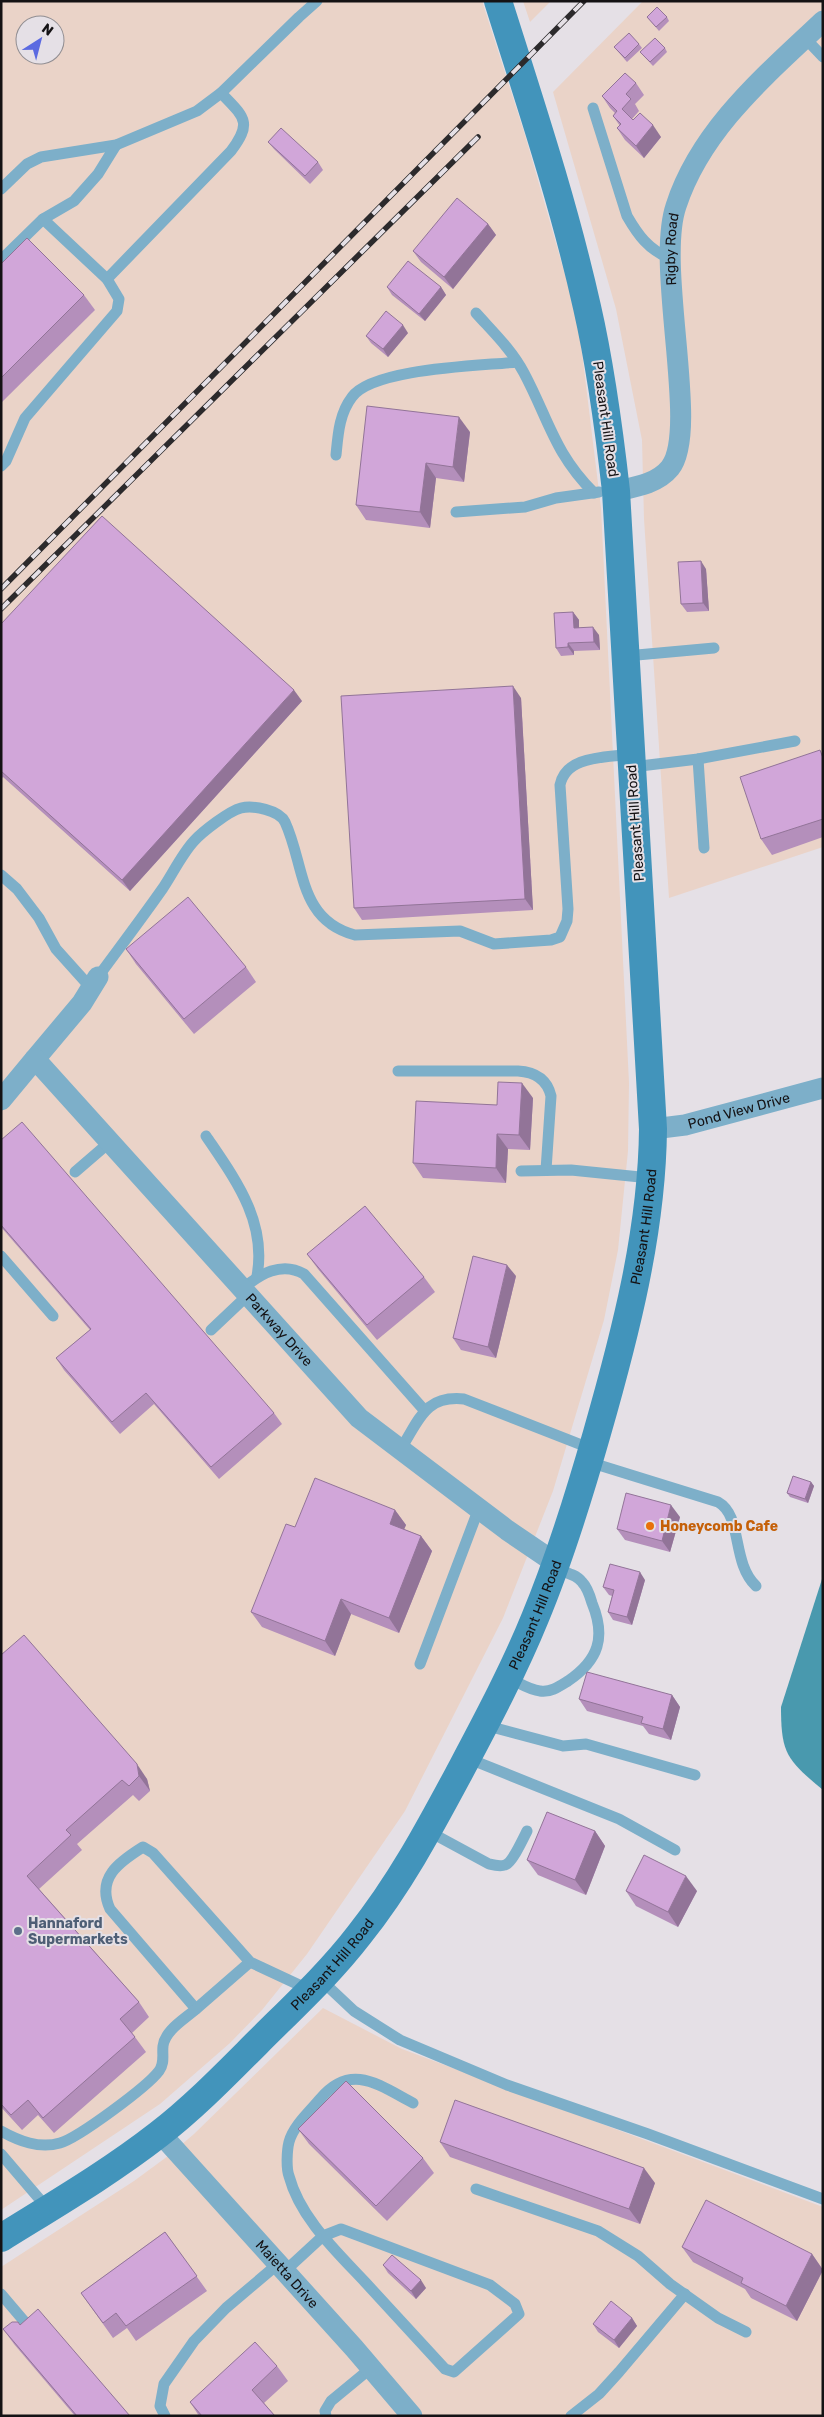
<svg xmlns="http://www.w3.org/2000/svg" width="824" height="2417" font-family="Rubik,sans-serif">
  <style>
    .industrial { fill: #ead3c8; fill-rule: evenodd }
    .water { fill: #4999ae }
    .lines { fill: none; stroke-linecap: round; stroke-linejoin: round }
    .lane { stroke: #7dafc9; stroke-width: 11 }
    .street { stroke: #7dafc9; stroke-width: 21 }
    .secondary { stroke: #4294bb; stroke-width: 28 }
    .rail-casing { stroke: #2c2a2c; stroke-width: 5.5 }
    .rail { stroke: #e5e0e6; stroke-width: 4; stroke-dasharray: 11; stroke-linecap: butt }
    .wall { fill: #b48fbb }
    .shaded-wall { fill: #927498 }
    .building { fill: #d1a6d9; stroke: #927498 }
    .food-dot { fill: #e8710a; stroke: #e5e0e6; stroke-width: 2 }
    .service-dot { fill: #5c6f8a; stroke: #e5e0e6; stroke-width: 2 }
    .labels { text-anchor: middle; stroke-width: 4; stroke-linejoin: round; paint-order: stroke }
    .street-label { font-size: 14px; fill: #141214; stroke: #e5e0e6 }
    .food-label { font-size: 14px; font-weight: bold; fill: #c56008; stroke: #e5e0e6; text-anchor: start }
    .service-label { font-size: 14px; font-weight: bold; fill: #4e5e75; stroke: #e5e0e6; text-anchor: start }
  </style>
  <rect width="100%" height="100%" fill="#e5e0e6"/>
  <!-- industrial -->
  <g class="industrial">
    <path d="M1,1h481l43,134 53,185 23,188 28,575 -1,68 -10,99 -14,70 -51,171 -50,127 -98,193 -98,143 -45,56 -32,33 -70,61 -159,106zM25,25h30v30h-30z"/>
    <polygon points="523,1 551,1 530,22"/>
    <polygon points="643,1 823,1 823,847 669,898 644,519 642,440 616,309 553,92"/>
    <polygon points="323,2008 402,2049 823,2207 823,2416 1,2416 1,2267 134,2181 168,2156 194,2134"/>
  </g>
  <!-- water -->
  <path class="water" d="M823,1576v214c-36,-30 -42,-36 -42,-83z"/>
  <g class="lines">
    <!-- lane -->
    <g class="lane">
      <polyline points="805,38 823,57"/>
      <path d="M593,108l34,108c11,19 21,33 42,42"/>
      <polyline points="1,189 27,164 41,157 116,145 197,111 221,93 299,17 317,1"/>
      <polyline points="1,260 43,219 74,201 98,174 116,145"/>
      <path d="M107,279l124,-128c22,-29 13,-34 -10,-58"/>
      <path d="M476,313c17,19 36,37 48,60 25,47 30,80 70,120"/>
      <path d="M336,455c2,-20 3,-41 16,-58 21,-29 128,-31 165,-35"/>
      <polyline points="1,466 6,461 25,418 117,311 119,299 107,279 43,219"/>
      <polyline points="456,512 525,507 556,498 599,492"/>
      <polyline points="626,656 714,648"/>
      <polyline points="698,759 704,848"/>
      <polyline points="632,767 698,759 795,741"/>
      <polyline points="1,875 17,889 39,918 56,949 91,988"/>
      <path d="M98,977c22,-30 44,-59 65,-89 10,-15 19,-34 31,-47 8,-9 35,-30 47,-33 12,-3 38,2 44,14 20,43 13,98 70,113l105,-4 34,13 57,-4 9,-3 7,-16 1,-12 -8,-124c6,-30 46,-27 71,-31"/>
      <path d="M398,1071h120c17,1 29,8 33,25l-5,74"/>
      <path d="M206,1136c29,43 61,85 51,140"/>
      <polyline points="521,1171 571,1170 650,1178"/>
      <polyline points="75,1172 111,1141"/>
      <polyline points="1,1256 53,1316"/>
      <path d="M243,1289c16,-15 39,-28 61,-15l121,137"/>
      <polyline points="211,1330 248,1295"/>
      <path d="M400,1450c19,-29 24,-55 64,-51l128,50"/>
      <path d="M589,1462l129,40c25,14 13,60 38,84"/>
      <polyline points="420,1664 479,1508"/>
      <path d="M508,1678c10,4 21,12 32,13 10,2 20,-5 28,-10 31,-21 38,-44 24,-78 -2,-7 -5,-16 -10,-21 -6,-8 -18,-10 -27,-13"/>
      <polyline points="484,1725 563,1746 586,1744 695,1775"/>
      <polyline points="467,1758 619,1819 675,1850"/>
      <path d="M428,1831l61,33c4,1 11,3 16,1 7,-2 18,-26 22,-34"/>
      <path d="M250,1962l-54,47 -86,-100c-14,-31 9,-47 33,-62l10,6 97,109 60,28"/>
      <polyline points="320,1979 354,2011 400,2040 507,2085 648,2134 823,2199"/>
      <path d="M1,2131c18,10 38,18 59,12 18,-5 87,-56 99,-72 6,-8 3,-16 4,-25 2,-16 22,-27 33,-37"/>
      <polyline points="1,2154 48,2209"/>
      <polyline points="476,2189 598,2231 638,2256 670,2284 718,2318 746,2332"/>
      <path d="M285,2271l38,-35 18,-7 149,56 25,19 4,10 -65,58 -9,-3c-27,-29 -53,-58 -80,-87 -28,-30 -65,-64 -76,-106 -3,-8 -2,-26 0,-34 4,-16 21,-31 31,-43 31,-37 59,-14 93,4"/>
      <polyline points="1,2294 24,2321"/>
      <polyline points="165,2416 160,2406 164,2384 194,2341 226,2308 278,2264"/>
      <polyline points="326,2416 325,2411 331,2401 371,2368"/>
      <polyline points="571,2416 599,2394 619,2372 685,2294"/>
    </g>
    <!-- street -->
    <g class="street">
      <path id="s1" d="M616,491c19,-4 41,-7 54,-23 30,-37 -15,-200 6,-262 25,-77 90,-131 147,-185"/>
      <polyline points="35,1059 82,1003 98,977"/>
      <path id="s2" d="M1,1100l34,-41 324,359 148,112 50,34"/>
      <path id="s3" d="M653,1129l32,-4 138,-37"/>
      <path id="s4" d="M160,2133l194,215 58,68"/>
    </g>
    <!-- secondary -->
    <path class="secondary" id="s5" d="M1,2238c53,-33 108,-65 158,-104 35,-27 67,-60 98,-91 35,-35 72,-69 102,-108 40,-50 69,-104 99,-160 27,-51 55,-103 77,-157 25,-60 44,-122 62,-185 28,-98 55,-201 56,-304l-37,-638c-7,-62 -15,-123 -29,-184 -23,-103 -57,-205 -89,-306"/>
    <!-- rail casing -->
    <g class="rail-casing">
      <g id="rail">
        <polyline points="1,589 584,1"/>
        <polyline points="1,609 478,137"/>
      </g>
    </g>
    <!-- rail -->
    <use href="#rail" class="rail"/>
  </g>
  <!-- wall -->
  <g class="wall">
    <polygon points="647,17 667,17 669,21 659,31"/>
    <polygon points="639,44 642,48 627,62 614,47"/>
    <polygon points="665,48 667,52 653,66 640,52"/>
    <polygon points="636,83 644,95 635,104 639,111 632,119 661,137 644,158 625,140 617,128 620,126 613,116 615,113 610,108 602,96"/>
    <polygon points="268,142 318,162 323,170 310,184 274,149"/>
    <polygon points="488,224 496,235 453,289 421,262 413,251"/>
    <polygon points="1,264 84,295 95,310 1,403"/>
    <polygon points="387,287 441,287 446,295 425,321 392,295"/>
    <polygon points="408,333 388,357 371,343 366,336"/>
    <polygon points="470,432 464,482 436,478 430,528 366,520 356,505"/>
    <polygon points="706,569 709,611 687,612 681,604"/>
    <polygon points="573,612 579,620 579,628 599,635 600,650 574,651 574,655 561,656 556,648"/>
    <polygon points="1,624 302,701 130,891 3,777 1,779"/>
    <polygon points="521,698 533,910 362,920 354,908"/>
    <polygon points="823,754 823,837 772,855 761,839"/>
    <polygon points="126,949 246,967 256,982 194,1034 136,964"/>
    <polygon points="533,1098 530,1150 508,1149 506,1183 423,1178 413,1163 497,1105"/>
    <polygon points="1,1140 274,1413 282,1424 219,1479 154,1404 120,1434 64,1370 56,1358 90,1330 1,1227"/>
    <polygon points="307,1254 424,1277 435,1292 377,1340 318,1269"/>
    <polygon points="516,1276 496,1358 461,1350 453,1338"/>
    <polygon points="811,1482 814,1486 808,1503 790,1497 787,1493"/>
    <polygon points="395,1510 406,1525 404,1529 421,1536 432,1551 399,1633 351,1614 335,1656 262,1627 251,1612 295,1527"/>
    <polygon points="680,1517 670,1552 625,1540 617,1529"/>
    <polygon points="645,1580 632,1625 613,1620 608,1612 612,1596 609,1595 603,1587"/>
    <polygon points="1,1655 147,1779 150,1791 139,1801 133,1795 77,1844 82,1850 39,1889 139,2002 149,2017 132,2033 146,2052 54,2133 38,2115 22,2130 1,2107"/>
    <polygon points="672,1695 680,1707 671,1740 649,1734 643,1726 587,1711 579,1699"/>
    <polygon points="595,1831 605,1846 586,1895 538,1875 527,1860"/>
    <polygon points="626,1891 697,1891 678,1927 636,1906"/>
    <polygon points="298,2129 423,2158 434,2173 387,2221 309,2144"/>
    <polygon points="440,2142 655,2183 640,2224 450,2157"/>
    <polygon points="165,2232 207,2291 136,2341 127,2328 113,2338 81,2293"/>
    <polygon points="682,2247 812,2254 823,2270 797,2321 751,2298 745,2289 693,2262"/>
    <polygon points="383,2265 426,2288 416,2299 388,2273"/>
    <polygon points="632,2318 637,2326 619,2348 598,2332 593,2324"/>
    <polygon points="20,2325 130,2416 75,2416 14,2344 3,2329"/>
    <polygon points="277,2366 288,2381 264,2403 275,2416 199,2416 190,2402"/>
  </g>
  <!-- shaded-wall -->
  <g class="shaded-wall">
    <polygon points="653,125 661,137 644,158 636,146"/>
    <polygon points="488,224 496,235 453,289 444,277"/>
    <polygon points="441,287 446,295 425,321 419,314"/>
    <polygon points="403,325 408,333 388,357 383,349"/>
    <polygon points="459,417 470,432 464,482 453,467"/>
    <polygon points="426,463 436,478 430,528 420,512"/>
    <polygon points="701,561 706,569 709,611 703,603"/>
    <polygon points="573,612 579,620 579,636 574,628"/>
    <polygon points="593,627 599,635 600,650 594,642"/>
    <polygon points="568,643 574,651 574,655 568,647"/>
    <polygon points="513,686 521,698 533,910 525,899"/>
    <polygon points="294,690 302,701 130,891 122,880"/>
    <polygon points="522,1083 533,1098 530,1150 519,1135"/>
    <polygon points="497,1134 508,1149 506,1183 496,1168"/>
    <polygon points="507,1265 516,1276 496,1358 488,1347"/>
    <polygon points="811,1482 814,1486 808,1503 805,1499"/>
    <polygon points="671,1505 680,1517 670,1552 662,1541"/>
    <polygon points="395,1510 406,1525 400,1539 390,1524"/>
    <polygon points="421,1536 432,1551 399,1633 389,1618"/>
    <polygon points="640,1572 645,1580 632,1625 627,1617"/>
    <polygon points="341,1599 351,1614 335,1656 325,1641"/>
    <polygon points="672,1695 680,1707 671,1740 663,1729"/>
    <polygon points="137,1764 147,1779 150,1791 139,1776"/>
    <polygon points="595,1831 605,1846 586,1895 575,1880"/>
    <polygon points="686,1876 697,1891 678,1927 668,1912"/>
    <polygon points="644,2168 655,2183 640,2224 629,2209"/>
    <polygon points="812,2254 823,2270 797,2321 786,2306"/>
    <polygon points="421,2280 426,2288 416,2299 411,2291"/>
    <polygon points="632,2318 637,2326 619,2348 614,2340"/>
  </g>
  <!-- building -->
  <g class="building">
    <polygon points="657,7 667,17 656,27 647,17"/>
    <polygon points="629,33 639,44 625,58 614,47"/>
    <polygon points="655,38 665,48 650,62 640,52"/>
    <polygon points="625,73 636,83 626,94 631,99 622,109 633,120 640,113 653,125 636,146 617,128 621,124 613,116 617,111 602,96"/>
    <polygon points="281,128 318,162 305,176 268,142"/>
    <polygon points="457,198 488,224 444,277 413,251"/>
    <polygon points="27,238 84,295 1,378 1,264"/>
    <polygon points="408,261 441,287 419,314 387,287"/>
    <polygon points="386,311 403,325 383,349 366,336"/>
    <polygon points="367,406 459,417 453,467 426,463 420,512 356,505"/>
    <polygon points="102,516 294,690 122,880 1,771 1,624"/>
    <polygon points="701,561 703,603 681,604 678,562"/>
    <polygon points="573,612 574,628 593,627 594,642 568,643 568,647 556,648 554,613"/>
    <polygon points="513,686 525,899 354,908 341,696"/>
    <polygon points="820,750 823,758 823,819 761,839 740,777"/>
    <polygon points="188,897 246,967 184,1019 126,949"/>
    <polygon points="498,1082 522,1083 519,1135 497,1134 496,1168 413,1163 416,1101 497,1105"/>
    <polygon points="22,1122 274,1413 211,1467 146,1393 112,1422 56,1358 91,1329 1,1225 1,1140"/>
    <polygon points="365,1206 424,1277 367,1325 307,1254"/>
    <polygon points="473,1256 507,1265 488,1347 453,1338"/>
    <polygon points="793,1476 811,1482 805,1499 787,1493"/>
    <polygon points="315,1478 395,1510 390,1524 421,1536 389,1618 341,1599 325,1641 251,1612 286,1524 295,1527"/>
    <polygon points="626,1493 671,1505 662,1541 617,1529"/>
    <polygon points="610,1564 640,1572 627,1617 608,1612 614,1590 603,1587"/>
    <polygon points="24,1635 137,1764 139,1776 129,1786 122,1780 66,1830 71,1835 27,1876 139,2002 120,2019 135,2037 43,2118 28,2100 11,2115 1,2104 1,1655"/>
    <polygon points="587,1672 672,1695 663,1729 641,1723 643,1717 579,1699"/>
    <polygon points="547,1812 595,1831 575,1880 527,1860"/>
    <polygon points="644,1855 686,1876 668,1912 626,1891"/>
    <polygon points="346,2081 423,2158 376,2206 298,2129"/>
    <polygon points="455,2100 644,2168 629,2209 440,2142"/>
    <polygon points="706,2200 812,2254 786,2306 741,2283 743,2278 682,2247"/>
    <polygon points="165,2232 197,2276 126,2326 116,2313 103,2323 81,2293"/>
    <polygon points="392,2255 421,2280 411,2291 383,2265"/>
    <polygon points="611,2301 632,2318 614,2340 593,2324"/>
    <polygon points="38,2309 130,2416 77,2416 3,2329 12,2322 18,2322 20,2325"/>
    <polygon points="255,2342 277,2366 252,2390 275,2416 202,2416 190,2402"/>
  </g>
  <!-- markers -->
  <circle class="food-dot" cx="650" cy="1526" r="5"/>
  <circle class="service-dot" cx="18" cy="1931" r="5"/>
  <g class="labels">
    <!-- street labels -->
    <g class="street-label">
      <text dy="5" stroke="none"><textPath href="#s1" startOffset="281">Rigby Road</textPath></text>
      <text transform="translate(606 419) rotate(82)" y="5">Pleasant Hill Road</text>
      <text transform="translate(635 823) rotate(-94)" y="5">Pleasant Hill Road</text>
      <text dy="5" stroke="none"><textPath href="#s3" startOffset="88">Pond View Drive</textPath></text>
      <text dy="5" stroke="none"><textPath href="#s5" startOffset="1242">Pleasant Hill Road</textPath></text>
      <text dy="5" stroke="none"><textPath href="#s2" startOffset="418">Parkway Drive</textPath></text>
      <text dy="5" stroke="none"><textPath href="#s5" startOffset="838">Pleasant Hill Road</textPath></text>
      <text dy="5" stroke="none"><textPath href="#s5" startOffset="432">Pleasant Hill Road</textPath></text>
      <text dy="5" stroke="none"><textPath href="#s4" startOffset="190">Maietta Drive</textPath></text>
    </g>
    <!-- food labels -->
    <g class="food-label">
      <text x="660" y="1531">Honeycomb Cafe</text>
    </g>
    <!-- service labels -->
    <g class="service-label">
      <text x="28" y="1928">Hannaford<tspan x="28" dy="16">Supermarkets</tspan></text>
    </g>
  </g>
  <!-- border -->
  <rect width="824" height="2417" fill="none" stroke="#141214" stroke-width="5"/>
  <!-- north arrow -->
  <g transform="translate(40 40) rotate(36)"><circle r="24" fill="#e5e0e6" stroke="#918e92"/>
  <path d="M0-4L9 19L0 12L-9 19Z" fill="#5b6ae1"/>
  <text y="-8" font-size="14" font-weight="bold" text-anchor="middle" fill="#141214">N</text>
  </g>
</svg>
